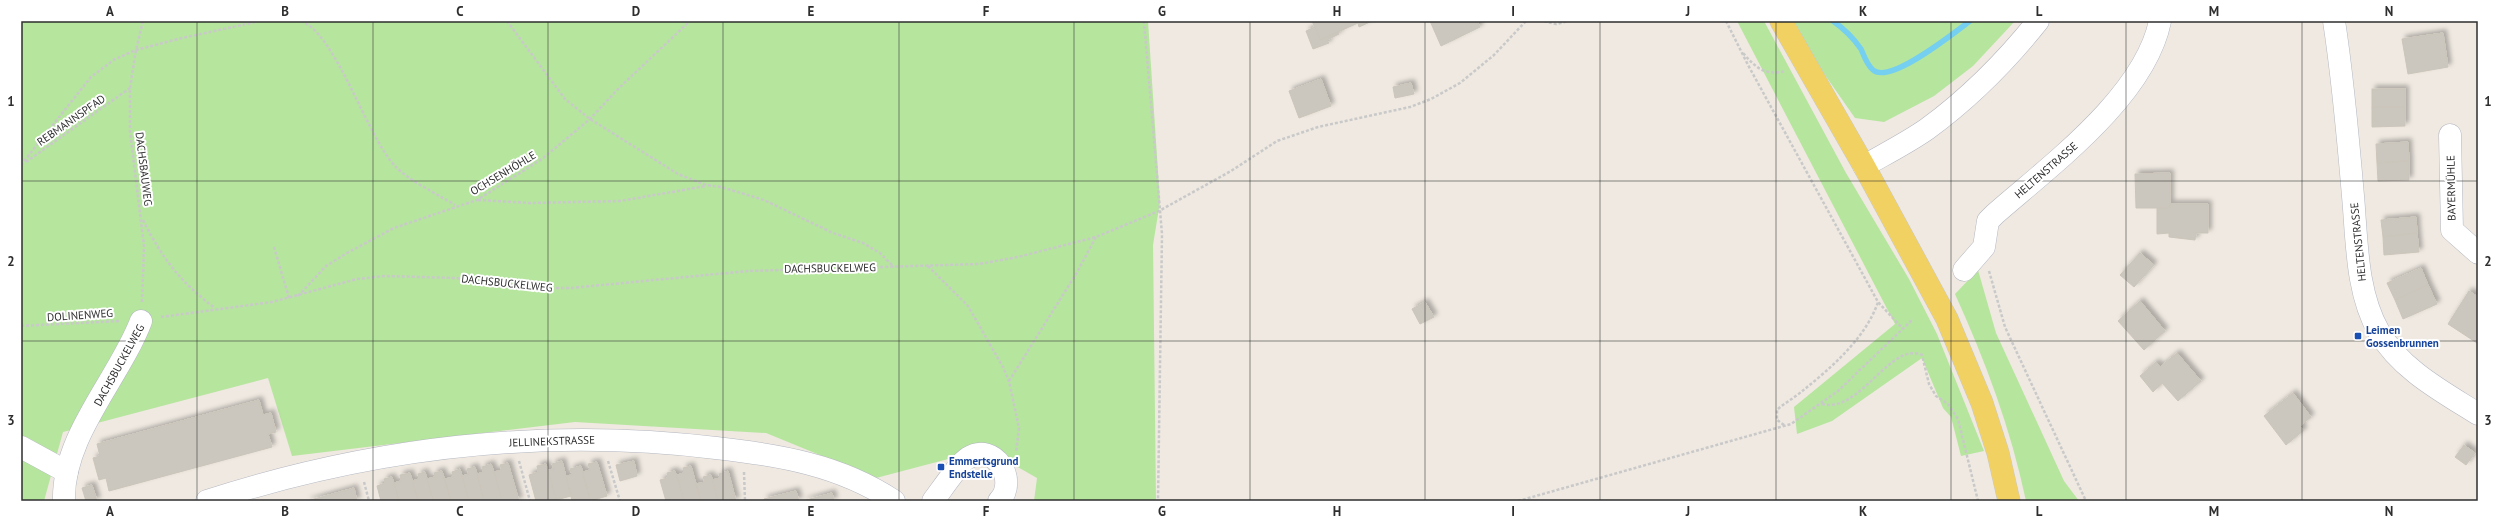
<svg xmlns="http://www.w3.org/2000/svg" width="2499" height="522" font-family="'PT Sans',sans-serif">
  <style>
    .green { fill: #b6e59e }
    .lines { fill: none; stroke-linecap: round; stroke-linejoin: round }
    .stream { stroke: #75cff0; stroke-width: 5.5 }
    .building { fill: #cbc7bf; stroke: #cbc5ba; filter: url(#shadow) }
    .minor-casing { stroke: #b4b7c1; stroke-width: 23 }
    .major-casing { stroke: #c9c9c9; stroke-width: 23 }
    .path { stroke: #c9c9c9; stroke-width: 2.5; stroke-dasharray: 3 2; stroke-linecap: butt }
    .minor { stroke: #fff; stroke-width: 22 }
    .major { stroke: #f2d163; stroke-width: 22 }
    .grid { fill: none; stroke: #2e2e2e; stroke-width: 1; stroke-opacity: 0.55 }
    .transit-dot { fill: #1a4fb4; stroke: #fff; stroke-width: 1.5 }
    .labels { text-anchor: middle; stroke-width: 4; stroke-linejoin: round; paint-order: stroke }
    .street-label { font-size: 11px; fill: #2e2e2e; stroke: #fff }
    .transit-label { font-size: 11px; font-weight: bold; fill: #164399; stroke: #fff; text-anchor: start }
    .neatline { fill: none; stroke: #2e2e2e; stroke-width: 1.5 }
    .grid-label { font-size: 13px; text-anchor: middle; font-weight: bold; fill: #2e2e2e }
  </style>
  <defs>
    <filter id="shadow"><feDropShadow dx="3.5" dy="-3.5" stdDeviation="2" flood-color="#0004"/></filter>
  </defs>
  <rect width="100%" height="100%" fill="#efe9e1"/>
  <!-- green -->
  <g class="green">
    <polygon points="21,21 1148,21 1160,202 1153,245 1156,501 1034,501 1037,478 986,449 876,478 766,433 575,422 292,456 268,378 63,432 44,501 21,501"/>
    <polygon points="1737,21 1764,21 1846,173 1909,279 1937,334 1984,451 1961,456 1951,417 1943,408 1922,358 1832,421 1797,434 1794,407 1895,324"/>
    <polygon points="1792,21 2015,21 1973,66 1934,96 1884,122 1855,118 1818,65"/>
    <path d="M1978,270l18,63 68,148 15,20h-53c-15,-72 -41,-141 -71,-207z"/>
  </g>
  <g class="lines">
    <!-- stream -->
    <path class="stream" d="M1833,21c10,7 21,18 28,28 3,7 6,16 12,21 17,15 82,-38 97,-49"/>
  </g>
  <!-- building -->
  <g class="building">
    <polygon points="1312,21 1372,21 1359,27 1358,23 1320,40"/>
    <polygon points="1430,21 1477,21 1480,27 1441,46"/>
    <polygon points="1315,27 1320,40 1338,32 1339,34 1327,40 1329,43 1313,49 1306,31"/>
    <polygon points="2443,33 2448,67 2408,74 2402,39"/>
    <polygon points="1321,79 1331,106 1299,118 1289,91"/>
    <polygon points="1411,83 1414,94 1395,98 1393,87"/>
    <rect x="2372" y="89" width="33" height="18"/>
    <polygon points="2372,107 2405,107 2405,126 2372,127"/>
    <polygon points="2408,142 2409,161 2377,163 2376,144"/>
    <polygon points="2409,161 2409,180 2378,181 2377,163"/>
    <polygon points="2170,173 2170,208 2136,208 2135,174"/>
    <polygon points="2170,204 2208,204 2208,233 2196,233 2195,240 2169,237 2169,233 2157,234 2157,208 2170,208"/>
    <polygon points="2416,217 2417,233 2383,237 2381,220"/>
    <polygon points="2417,233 2419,252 2384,255 2383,237"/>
    <polygon points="2140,253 2154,265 2134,287 2120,275"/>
    <polygon points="2421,268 2428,285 2395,300 2387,283"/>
    <polygon points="2428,285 2437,304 2403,319 2395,300"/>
    <polygon points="2469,291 2478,297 2477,343 2448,324"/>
    <polygon points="2140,301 2165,331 2144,350 2118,321"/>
    <polygon points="1425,302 1434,317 1420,324 1412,309"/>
    <polygon points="2177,353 2201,381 2178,401 2162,383 2153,392 2140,376 2156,362 2160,367"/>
    <polygon points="2293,393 2311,417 2300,426 2304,430 2286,445 2264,416"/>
    <polygon points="259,400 263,415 271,413 276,432 268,434 272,447 109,491 106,478 99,480 93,458 100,456 97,444"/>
    <polygon points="2464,445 2475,453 2466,465 2455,457"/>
    <polygon points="562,461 571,496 556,500 548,470 554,469 552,464"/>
    <polygon points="634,461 637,476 620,481 616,465"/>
    <polygon points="597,462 607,496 590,501 583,472 590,470 588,464"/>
    <polygon points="508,463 519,501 502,501 494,472 502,470 500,465"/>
    <polygon points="491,464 494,472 502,501 484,501 477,474 483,472 482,467"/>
    <polygon points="546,464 556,500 536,501 529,475 538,472 537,466"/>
    <polygon points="581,466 590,501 572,501 566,476 572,475 570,469"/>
    <polygon points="691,466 696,484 701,501 684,501 677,475 684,473 683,468"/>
    <polygon points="475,467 477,474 484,501 469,501 462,476 469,474 467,469"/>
    <polygon points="460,469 469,501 451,501 445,479 453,477 452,472"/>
    <polygon points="442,471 451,501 433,501 427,479 435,477 434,473"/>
    <polygon points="675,471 684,501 666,501 660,480 668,478 667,473"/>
    <polygon points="728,471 736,501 718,501 712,480 720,478 719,474"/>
    <polygon points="425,472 427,479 433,501 418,501 412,481 419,479 418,474"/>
    <polygon points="410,473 418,501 399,501 394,483 401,481 400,475"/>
    <polygon points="711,475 718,501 701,501 696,484 705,482 703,477"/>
    <polygon points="392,477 399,501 381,501 377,486 385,483 384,479"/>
    <polygon points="92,485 97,501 86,501 82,488"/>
    <polygon points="354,488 357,501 307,501"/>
    <polygon points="796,491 799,501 764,501 764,499"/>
    <polygon points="832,493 834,501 803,501"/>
  </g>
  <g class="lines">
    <!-- minor casing -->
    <g class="minor-casing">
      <g id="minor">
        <path d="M2334,21c9,58 14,116 19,175 4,44 3,96 26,136 21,37 64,60 99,82"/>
        <polyline points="2450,135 2452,230 2478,253"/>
        <path d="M1864,166c21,-12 43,-23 63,-37 41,-30 79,-68 111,-108"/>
        <path d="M1964,270l20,-23 4,-26 7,-7c56,-49 150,-118 165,-193"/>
        <polyline points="21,447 67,472"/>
        <path d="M64,501c-2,-65 55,-122 77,-180"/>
        <path d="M207,501c164,-53 337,-74 509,-53 63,7 124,17 178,53"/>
        <path d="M933,501c7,-9 27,-39 35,-43 26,-17 51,22 31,43"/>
      </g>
    </g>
    <!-- major casing -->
    <g class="major-casing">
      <polyline id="major" points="1781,21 1864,166 1947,319 1982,403 1998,453 2009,501"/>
    </g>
    <!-- path -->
    <g class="path">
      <path d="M301,21c35,12 66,117 95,146 12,13 43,28 59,38"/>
      <polyline points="507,21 565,99 590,119 678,174 706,185 721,187 764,200 833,233 863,243 880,253 894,267"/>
      <polyline points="1144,21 1162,234 1158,501"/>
      <polyline points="1544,21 1556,24 1569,21"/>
      <polyline points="1726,21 1748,65 1878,302 1903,329"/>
      <path d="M1743,53c13,15 22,23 43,18"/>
      <polyline points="26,162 130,88"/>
      <polyline points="21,165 91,77 115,59 136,50 178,39 260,21"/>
      <polyline points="478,200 530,203 620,201 706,186"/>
      <path d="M143,220c19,38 38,63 72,88"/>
      <polyline points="274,247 289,298"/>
      <polyline points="928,266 968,306 1003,367 1009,381 1019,428 1016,452"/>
      <polyline points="1989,271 2005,327 2086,501"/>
      <polyline points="298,296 326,266 347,253 394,228 477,200 542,159 590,119 619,88 690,21"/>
      <polyline points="142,302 144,246 130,131 130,88 136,50 143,21"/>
      <polyline points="161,317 272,302 357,279 385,276 456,278 535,288 571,288 748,271 979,264 1018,257 1096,237 1159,211 1231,171 1277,141 1318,127 1410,107 1431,99 1460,83 1494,55 1526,21"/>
      <polyline points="21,326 120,321"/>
      <polyline points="1009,381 1076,274 1096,237"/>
      <path d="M1822,404c38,10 68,-63 100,-49l7,29 7,12 12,8 10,15 20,82"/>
      <path d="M1784,425l-7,-5v-10c7,-7 16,-11 24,-18 29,-23 65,-54 77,-90"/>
      <polyline points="519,461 530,501"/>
      <polyline points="608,461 620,501"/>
      <polyline points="744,472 745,501"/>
      <polyline points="364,482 369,501"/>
      <polyline points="1518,501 1791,424 1838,391 1913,319"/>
    </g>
    <!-- minor -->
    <use href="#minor" class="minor"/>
    <!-- major -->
    <use href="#major" class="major"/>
  </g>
  <!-- grid -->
  <path class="grid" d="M197,21v480M373,21v480M548,21v480M723,21v480M899,21v480M1074,21v480M1250,21v480M1425,21v480M1600,21v480M1776,21v480M1951,21v480M2126,21v480M2302,21v480M21,181h2457M21,341h2457"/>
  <!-- markers -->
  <g class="transit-dot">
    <rect x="2354" y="332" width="8" height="8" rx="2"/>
    <rect x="937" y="463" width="8" height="8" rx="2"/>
  </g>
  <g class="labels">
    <!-- street labels -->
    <g class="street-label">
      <text transform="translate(71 120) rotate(-35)" y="4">REBMANNSPFAD</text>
      <text transform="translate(144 169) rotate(83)" y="4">DACHSBAUWEG</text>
      <text transform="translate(2046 170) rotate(-41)" y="4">HELTENSTRASSE</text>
      <text transform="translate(503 173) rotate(-31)" y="4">OCHSENHÖHLE</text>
      <text transform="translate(2451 188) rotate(-91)" y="4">BAYERMÜHLE</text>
      <text transform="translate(2358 242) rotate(-96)" y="4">HELTENSTRASSE</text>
      <text transform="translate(830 268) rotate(-1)" y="4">DACHSBUCKELWEG</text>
      <text transform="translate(507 283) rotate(6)" y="4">DACHSBUCKELWEG</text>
      <text transform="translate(80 315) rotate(-4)" y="4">DOLINENWEG</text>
      <text transform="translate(119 365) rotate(-61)" y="4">DACHSBUCKELWEG</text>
      <text transform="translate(552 441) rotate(-2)" y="4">JELLINEKSTRASSE</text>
    </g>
    <!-- transit labels -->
    <g class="transit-label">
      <text x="2366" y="334">Leimen<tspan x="2366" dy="13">Gossenbrunnen</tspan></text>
      <text x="949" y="465">Emmertsgrund<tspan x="949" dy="13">Endstelle</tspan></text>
    </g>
  </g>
  <!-- border -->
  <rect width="2499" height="522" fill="none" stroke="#ffffff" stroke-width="44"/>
  <rect x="22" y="22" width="2455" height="478" class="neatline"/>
  <g class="grid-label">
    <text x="110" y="16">A</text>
    <text x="285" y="16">B</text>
    <text x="460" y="16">C</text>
    <text x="636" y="16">D</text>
    <text x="811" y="16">E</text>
    <text x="986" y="16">F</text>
    <text x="1162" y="16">G</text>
    <text x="1337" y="16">H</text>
    <text x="1513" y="16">I</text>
    <text x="1688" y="16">J</text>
    <text x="1863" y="16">K</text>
    <text x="2039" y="16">L</text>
    <text x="2214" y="16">M</text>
    <text x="2389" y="16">N</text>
    <text x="11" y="106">1</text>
    <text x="2488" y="106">1</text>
    <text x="11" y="266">2</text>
    <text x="2488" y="266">2</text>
    <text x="11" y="425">3</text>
    <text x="2488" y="425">3</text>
    <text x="110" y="516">A</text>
    <text x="285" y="516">B</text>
    <text x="460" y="516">C</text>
    <text x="636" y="516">D</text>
    <text x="811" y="516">E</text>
    <text x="986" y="516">F</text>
    <text x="1162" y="516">G</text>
    <text x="1337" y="516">H</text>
    <text x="1513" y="516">I</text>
    <text x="1688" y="516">J</text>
    <text x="1863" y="516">K</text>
    <text x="2039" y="516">L</text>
    <text x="2214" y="516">M</text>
    <text x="2389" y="516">N</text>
  </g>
</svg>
